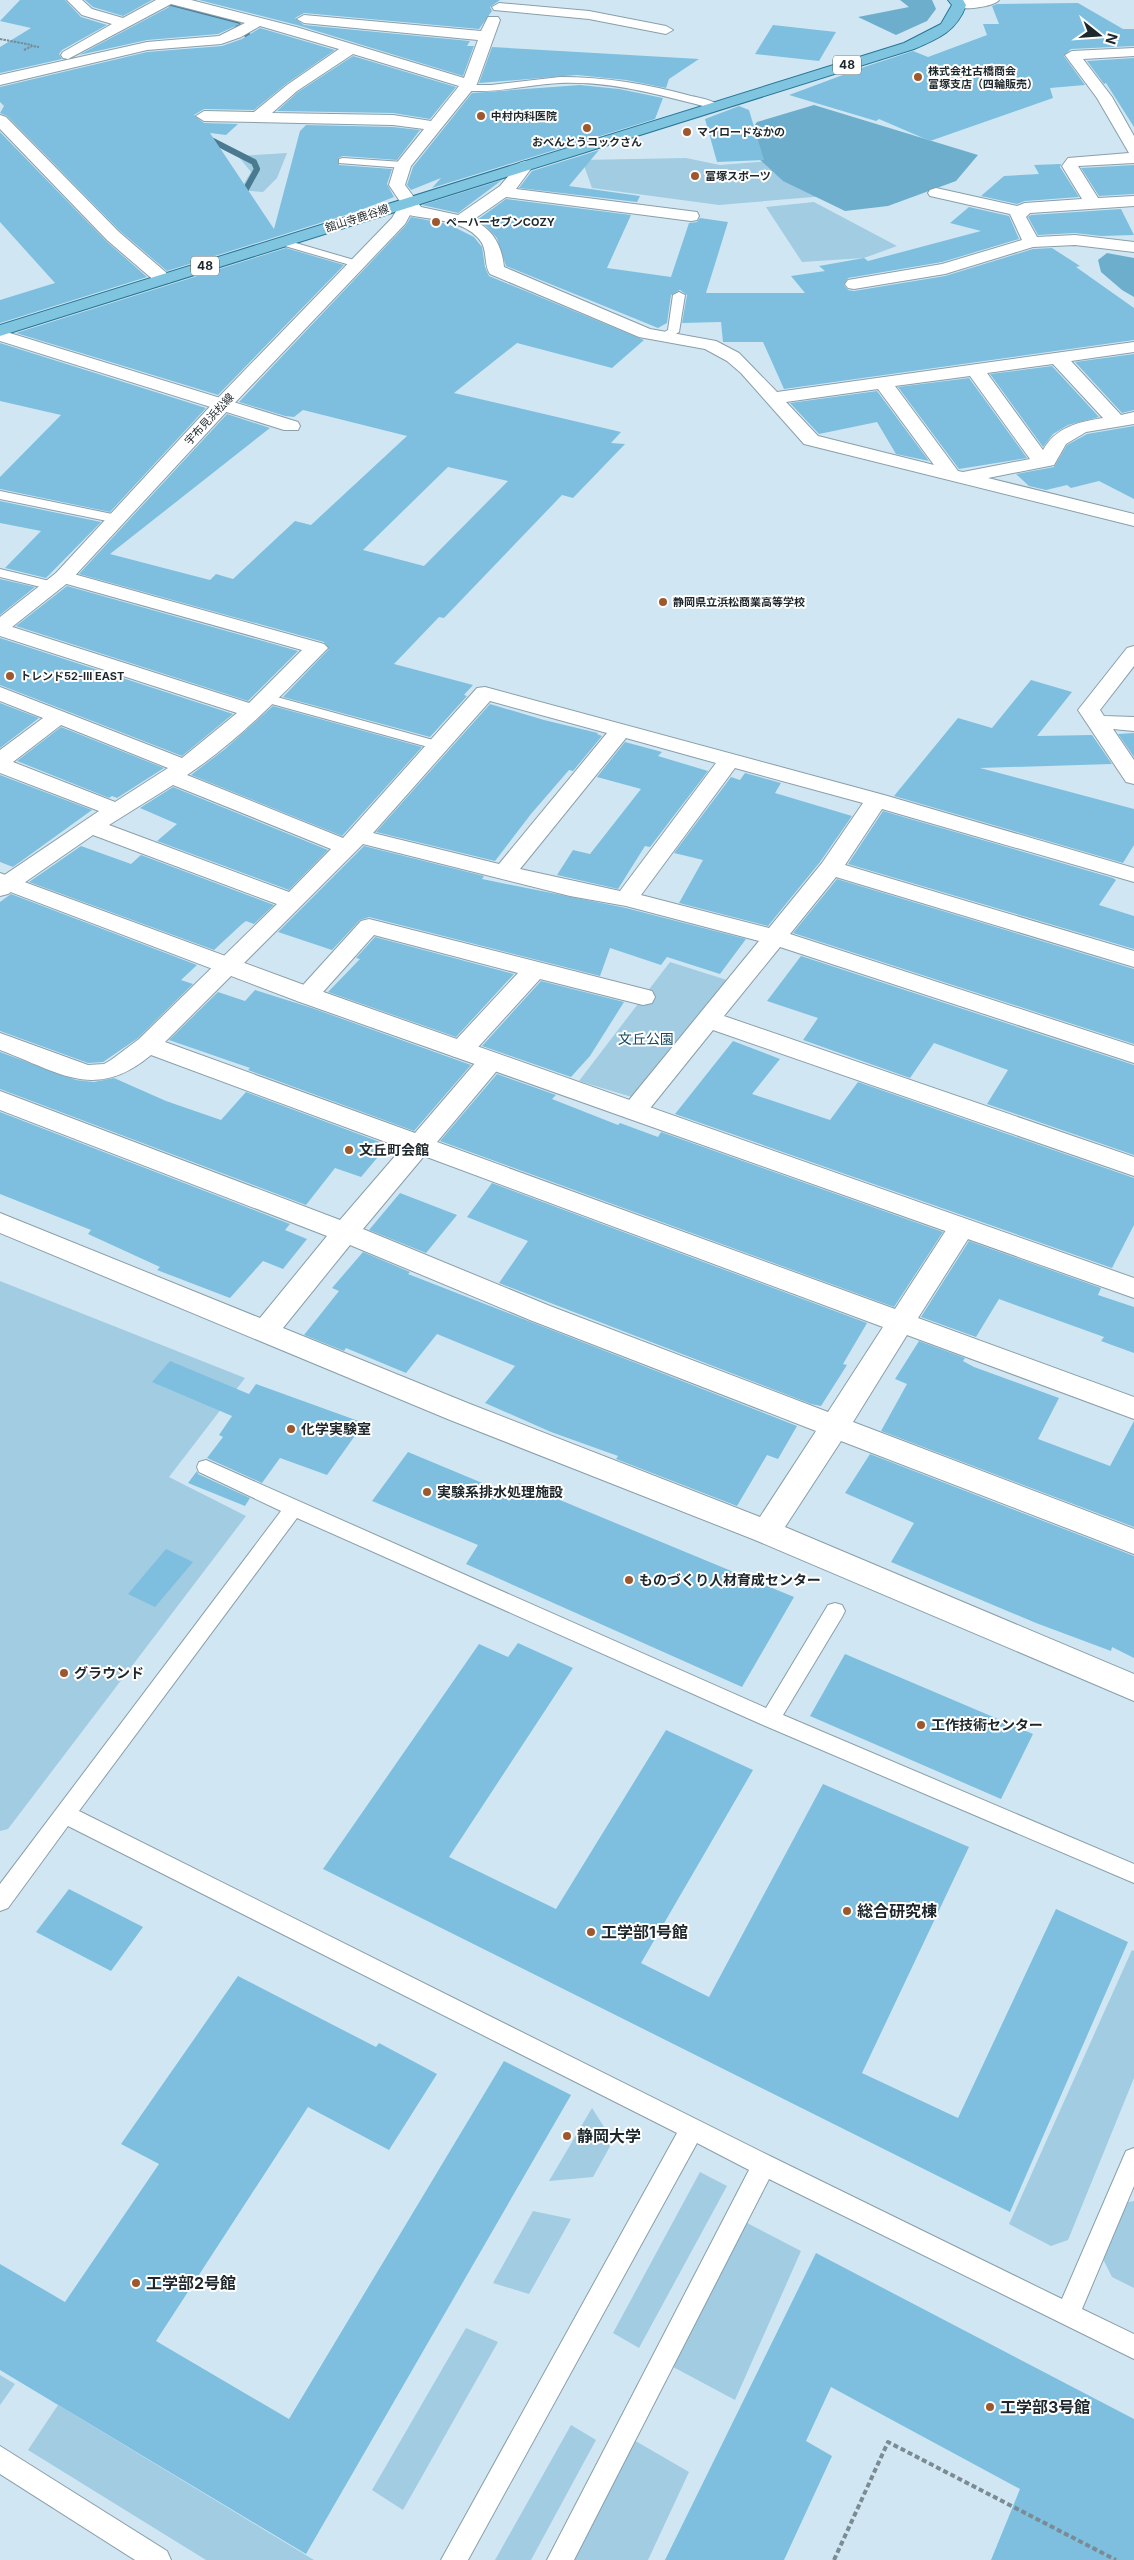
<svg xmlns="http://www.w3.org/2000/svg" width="1134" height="2560" font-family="Inter,'Noto Sans JP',sans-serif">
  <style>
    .green { fill: #a1cce2 }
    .forest { fill: #6eaecd }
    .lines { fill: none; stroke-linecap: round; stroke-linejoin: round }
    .stream { stroke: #4a7a90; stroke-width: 6 }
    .building { fill: #7ebfdf; fill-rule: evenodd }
    .lane-casing { stroke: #899faa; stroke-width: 2 }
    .street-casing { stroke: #899faa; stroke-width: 2 }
    .secondary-casing { stroke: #899faa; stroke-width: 2 }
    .primary-casing { stroke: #277594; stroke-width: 2 }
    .path-far1 { stroke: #7a8b93; stroke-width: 2; stroke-dasharray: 2.5 1; stroke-linecap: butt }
    .path { stroke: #7a8b93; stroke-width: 4; stroke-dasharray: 5 3; stroke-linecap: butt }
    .lane { fill: #fff; fill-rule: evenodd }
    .street { fill: #fff; fill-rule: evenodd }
    .secondary { fill: #fff; fill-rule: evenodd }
    .primary { fill: #80c5e0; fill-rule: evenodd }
    .poi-dot { fill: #9e582d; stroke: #fff; stroke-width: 2 }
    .labels { text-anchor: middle; stroke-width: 4; stroke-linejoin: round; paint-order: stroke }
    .far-poi-label { font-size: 11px; font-weight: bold; fill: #1e272b; stroke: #fff; text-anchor: start }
    .far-street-label { font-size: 11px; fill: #1e272b; stroke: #fff }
    .shield { fill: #fff; stroke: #62686b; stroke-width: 1 }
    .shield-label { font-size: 12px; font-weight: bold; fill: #1e272b }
    .park-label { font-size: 14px; fill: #14495f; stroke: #fff }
    .poi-label { font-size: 14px; font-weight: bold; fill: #1e272b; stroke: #fff; text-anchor: start }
    .near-poi-label { font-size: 16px; font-weight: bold; fill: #1e272b; stroke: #fff; text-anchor: start }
  </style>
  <rect width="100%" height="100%" fill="#d0e7f3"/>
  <!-- green -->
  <g class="green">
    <polygon points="287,153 277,178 263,192 240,190 251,172 238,156"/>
    <polygon points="686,158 720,165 783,160 825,196 719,205 592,188 582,160"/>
    <polygon points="814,202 897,246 864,258 802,262 766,207"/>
    <polygon points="670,962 727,980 635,1098 579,1081"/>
    <polygon points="0,1281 245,1378 169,1477 246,1516 8,1829 0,1831"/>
    <polygon points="1132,1950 1134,1951 1134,2078 1068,2240 1051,2246 1009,2224"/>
    <polygon points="592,2108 613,2141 593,2177 549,2181"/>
    <polygon points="700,2172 727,2186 639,2348 613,2333"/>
    <polygon points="1134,2201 1134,2288 1112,2277 1102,2257 1123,2203"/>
    <polygon points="533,2211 571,2219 529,2294 493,2283"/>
    <polygon points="730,2214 801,2251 735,2400 660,2360"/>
    <polygon points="466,2328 498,2342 403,2510 372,2490"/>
    <polygon points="0,2375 15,2384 0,2405"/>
    <polygon points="58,2405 314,2560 206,2560 28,2450"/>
    <polygon points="571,2425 596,2440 531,2560 495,2560"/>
    <polygon points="620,2432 689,2472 648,2560 565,2560"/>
  </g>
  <!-- forest -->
  <g class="forest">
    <polygon points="900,0 932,0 936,9 927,21 896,35 858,17 909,7"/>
    <polygon points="814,105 978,155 956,181 888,206 845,211 783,181 742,143 757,122"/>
    <polygon points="1107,253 1134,258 1134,297 1122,290 1101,272 1098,260"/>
  </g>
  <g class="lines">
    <!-- stream -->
    <g class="stream">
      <polyline points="158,0 229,20 237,24 251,39 250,47"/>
      <polyline points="205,137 254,162 257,169 240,200"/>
    </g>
  </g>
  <!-- building -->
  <g class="building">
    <polygon points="20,0 65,0 81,17 107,25 62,50 59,54 62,59 0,73 0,47 31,28 0,21"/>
    <polygon points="85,0 152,0 123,16 93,7"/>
    <polygon points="199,0 500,0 490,7 492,11 479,29 304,13 295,18 304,25 470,41 467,46 474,46 463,76 297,25"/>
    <polygon points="1078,3 1123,29 1134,29 1134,46 1071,49 1064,56 1085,85 1050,88 1053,98 930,141 879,119 876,121 789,95 867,66 913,51 928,57 987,35 983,24 999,24 992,6 997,4"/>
    <polygon points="171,6 240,24 218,34 147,40 79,55"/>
    <polygon points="773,25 836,32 819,61 755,54"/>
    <polygon points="260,28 335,50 286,84 254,110 204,109 194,115 204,123 238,124 226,135 210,133 274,229 300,131 306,125 393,127 420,130 397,160 343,156 338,158 339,165 392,169 387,184 394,197 358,211 167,271 120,231 7,116 0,113 4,106 0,102 0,87 147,52 222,46 242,39"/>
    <polygon points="492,47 699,59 669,79 666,88 626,80 577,75 479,83"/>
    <polygon points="353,56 456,87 430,119 393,113 277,111 298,92"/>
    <polygon points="1134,58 1134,127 1106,83 1104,84 1087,61"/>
    <polygon points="580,85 619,89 663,98 655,119 432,188 441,178 411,190 407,185 413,167 472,93"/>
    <polygon points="739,106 749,110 764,160 717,162 705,119"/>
    <polygon points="0,132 106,241 147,277 0,323 0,300 55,283 0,222"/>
    <polygon points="599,150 569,186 640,196 637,202 519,188 532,171"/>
    <polygon points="1061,164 1060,167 1079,197 1025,201 1017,204 981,196 1004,176 1039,174 1034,165"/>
    <polygon points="1134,165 1134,194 1099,196 1081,168"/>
    <polygon points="502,180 458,213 422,205"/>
    <polygon points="506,199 631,215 607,268 671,277 689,223 697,222 700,218 728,222 706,293 805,293 791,276 825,271 819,266 864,258 868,261 981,231 950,223 969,207 1009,216 1019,239 942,262 848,278 844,285 848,290 854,291 945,276 1033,249 1052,248 1080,266 1076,267 1134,308 1134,340 784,389 763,342 723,342 721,322 682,323 687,295 680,290 671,295 667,323 658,328 506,266 497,238 487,227 477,220"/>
    <polygon points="1121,209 1134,235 1101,236 1075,233 1038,235 1028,217 1031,215"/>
    <path d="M411,217l37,7 26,13 8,10 3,20 4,9 155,64 -32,28 -95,-25 -63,50 167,39 -10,11 14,1 -52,54 -11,-3 -118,123 -5,-1 -45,47 79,21 -9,10 3,1 -37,41 -147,-40 46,-48 -5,-7 -245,-68 148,-160 43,14 -160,126 100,26 6,-6 17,5 62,-58 16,4 96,-89 -104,-26 -9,7 -9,-1 -46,-14 167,-177zM448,467l60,14 -84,85 -61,-16z"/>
    <polygon points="286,248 344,265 218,395 16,333"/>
    <polygon points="0,343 206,408 110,512 0,489 0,477 61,415 0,401"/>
    <polygon points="1134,354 1134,410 1122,413 1075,362"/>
    <polygon points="1052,366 1099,417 1068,425 1053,434 1043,447 990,374"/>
    <polygon points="969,378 1027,458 959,469 898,387"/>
    <polygon points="877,391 929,461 896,454 877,422 819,434 790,403"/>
    <polygon points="1134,426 1134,499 1099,481 1071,488 1067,485 1046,490 1029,486 1016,474 1054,467 1067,445 1087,434"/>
    <polygon points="0,501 101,522 46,578 5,568 41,531 0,523"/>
    <polygon points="0,579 35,587 0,615"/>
    <polygon points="67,586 298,651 248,701 16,626"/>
    <polygon points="0,638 233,714 182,756 0,685"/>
    <polygon points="1031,680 1072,692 1037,736 1092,735 1112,764 980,768 1134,809 1134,845 1123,863 894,796 958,718 992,728"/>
    <polygon points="0,703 39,718 0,748"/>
    <polygon points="490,704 544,720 598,733 597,734 602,736 573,771 569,770 531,814 495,861 376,832"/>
    <polygon points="273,706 422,747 342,836 191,775 225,749"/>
    <polygon points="61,727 164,768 117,798 112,796 109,798 17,761"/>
    <polygon points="1134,733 1134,757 1118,734"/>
    <polygon points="625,742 662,752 658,756 708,771 650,847 645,846 618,889 557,875 573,850 590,854 641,789 597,777"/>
    <polygon points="745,773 781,783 775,793 852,816 820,862 768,926 679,903 703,860 674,853 731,777 740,780"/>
    <polygon points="0,775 92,810 13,867 0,862"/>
    <polygon points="173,787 328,850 289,890 157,841 177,824 140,808"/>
    <polygon points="883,811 1113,878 1116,880 1099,905 1134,916 1134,949 848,864"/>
    <polygon points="81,846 131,864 141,855 274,905 254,924 246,921 242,924 214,950 29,882"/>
    <polygon points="364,846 484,876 482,879 626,908 746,939 720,974 667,957 661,965 610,948 600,976 369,917 360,920 332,950 278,932"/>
    <polygon points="837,879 1134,969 1134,1044 793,933"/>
    <polygon points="11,894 197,965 181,980 193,984 138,1038 103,1062 88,1063 0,1031 0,902"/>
    <polygon points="375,937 514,974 456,1037 328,992 360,959 356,958"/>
    <polygon points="801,956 1134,1065 1134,1155 987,1104 1008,1070 934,1043 910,1078 803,1040 818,1018 767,1001"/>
    <polygon points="541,981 624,1002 590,1056 571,1077 482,1046"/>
    <polygon points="255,990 312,1008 471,1065 414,1131 248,1070 250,1068 169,1040 218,992 245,1001"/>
    <polygon points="733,1041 780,1059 752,1094 830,1120 858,1082 1134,1178 1134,1225 1112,1268 675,1114"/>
    <polygon points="0,1052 76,1080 94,1082 114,1078 166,1101 221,1120 246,1092 388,1145 361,1177 335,1168 306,1205 0,1089"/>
    <polygon points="497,1074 556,1095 552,1099 618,1125 620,1123 658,1137 661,1132 943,1232 894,1307 440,1141"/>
    <polygon points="0,1112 290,1224 285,1230 307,1239 283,1269 263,1261 230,1298 157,1270 160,1267 88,1234 91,1230 0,1194"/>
    <polygon points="492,1183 867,1323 843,1364 847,1365 821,1406 811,1404 499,1283 528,1241 467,1217"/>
    <polygon points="400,1193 457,1215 426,1253 369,1230"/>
    <polygon points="969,1241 1101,1288 1098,1295 1134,1307 1134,1353 1101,1341 1104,1337 999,1299 976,1337 921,1317"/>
    <polygon points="363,1252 410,1272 408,1274 797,1426 778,1459 767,1455 737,1506 616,1459 618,1456 551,1432 485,1403 515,1366 437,1334 406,1373 346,1348 344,1351 304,1335 339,1291 332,1288"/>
    <polygon points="919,1341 965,1358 963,1361 974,1367 1059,1398 1038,1439 1110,1466 1134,1421 1134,1527 881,1431 907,1384 895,1379"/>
    <polygon points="170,1361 249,1394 256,1384 364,1423 327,1475 280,1458 262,1483 207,1458 223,1437 219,1435 232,1416 152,1382"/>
    <polygon points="408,1452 511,1495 519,1483 794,1597 742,1687 466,1564 478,1545 372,1501"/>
    <polygon points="870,1454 1134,1556 1134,1658 1112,1647 1111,1651 1036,1623 891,1562 914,1523 845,1493"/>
    <polygon points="197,1471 198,1474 250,1498 245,1506 188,1483"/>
    <polygon points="166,1549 193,1562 155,1607 128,1594"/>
    <polygon points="518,1643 573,1668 449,1857 556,1909 666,1730 753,1770 641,1963 709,1997 823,1784 969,1847 862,2073 958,2118 1056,1909 1128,1942 1010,2212 323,1869 479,1644 508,1657"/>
    <polygon points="845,1654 1033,1734 1001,1799 810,1716"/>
    <polygon points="69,1889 143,1927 111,1971 36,1932"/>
    <polygon points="238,1976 376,2047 379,2043 437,2074 389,2150 308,2107 156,2341 289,2419 504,2061 571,2095 306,2554 0,2370 0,2264 65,2302 159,2164 121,2144"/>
    <polygon points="816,2253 1134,2419 1134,2560 991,2560 1020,2489 831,2387 806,2441 832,2456 784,2560 665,2560"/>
  </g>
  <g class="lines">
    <!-- lane casing -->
    <g class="lane-casing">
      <g id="lane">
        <path d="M560,77c45,0 88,7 131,19 9,2 22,4 29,10l-5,3c-52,-13 -101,-28 -155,-26 -27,1 -54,8 -81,8h-11l-5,-3 5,-3h23z"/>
        <polygon points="343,158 403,162 408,165 403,168 339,163 339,159"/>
        <polygon points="282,239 361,262 362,264 357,267 278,244 278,240"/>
        <polygon points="679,292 685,295 679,332 669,338 661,338 661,334 668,330 673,295"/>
        <polygon points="0,491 117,515 123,519 117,523 0,499"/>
        <polygon points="0,569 58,583 59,586 53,590 0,577"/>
        <polygon points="266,694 444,743 446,746 439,750 261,701 259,698"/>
        <polygon points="206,1460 766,1708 828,1605 835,1603 842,1605 845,1611 842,1617 783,1715 1134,1864 1134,1883 763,1725 297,1518 79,1811 772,2157 1062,2299 1126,2151 1134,2148 1134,2186 1082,2309 1134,2334 1134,2359 769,2179 574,2560 547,2560 749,2170 697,2143 468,2560 441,2560 677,2133 68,1826 8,1908 0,1911 0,1884 281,1511 199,1472 197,1467 199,1462"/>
        <polygon points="0,2446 167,2551 171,2560 135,2560 0,2474"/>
      </g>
    </g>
    <!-- street casing -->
    <g class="street-casing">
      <g id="street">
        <path d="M67,0h15l10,9 31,9 33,-18h35l105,27 168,51 14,-38 -174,-17 -7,-4 7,-4 177,16 7,-14h10l2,3 -23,64 -66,82 -6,19 16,22 37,8 42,-29 19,-23 6,-2 8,5 -17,23 181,23 2,4 -2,4 -6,1 -185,-24 -33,23c20,9 29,26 31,47l146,62 66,12 23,12 38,39 357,-50v10l-63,9 50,54 13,-3v12l-48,8 -20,12 -12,21 -66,13 146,36v12l-330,-82 -63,-71 -14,-12 -22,-12 -66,-12 -149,-63c-6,-9 -3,-21 -8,-31 -14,-23 -50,-23 -73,-28l-20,-30 6,-20 29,-36 -31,-4 -189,-4 -8,-5 8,-5 50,1 33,-27 52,-36 -79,-23 -19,11 -20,7 -74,6 -147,35v-10l147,-33 72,-6 26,-13 -74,-19 -103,55 -5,-1 -2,-3 2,-3 49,-28 -30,-9zM353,54l106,32 -28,35 -38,-6 -121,-2 25,-22zM1053,364l50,54c-25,4 -47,9 -60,32l-56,-77zM970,376l60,83 -67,13 -5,-1 -63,-85zM878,389l56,76 -116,-29 -32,-34z"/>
        <path d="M963,0h36c-5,7 -42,12 -47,5l2,-3z"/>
        <polygon points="499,3 589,11 666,26 673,30 666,34 589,19 494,10 492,7"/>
        <polygon points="1134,48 1134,56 1083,59 1112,97 1134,136 1134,163 1078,166 1098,198 1134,196 1134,206 1030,213 1026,217 1037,237 1075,235 1134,242 1134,252 1075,245 1033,247 945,274 854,289 848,288 845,284 848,280 942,264 1022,240 1010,214 930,196 928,193 930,190 936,188 1017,206 1025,203 1082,199 1062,166 1068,158 1129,153 1097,98 1065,55 1072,51"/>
        <polygon points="0,115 6,117 119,232 169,275 172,279 169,283 157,283 107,240 0,129"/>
        <polygon points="0,330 298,422 300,426 298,430 284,430 0,341"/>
        <path d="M63,571l261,73 4,4 -4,4c-43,44 -86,89 -137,123l156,63 134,-150 8,-1 399,108 250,73v14l-252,-73 -37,56 289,86v16l-298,-90 -46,57 344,112v17l-354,-116 -56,69 410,141v19l-421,-146 -70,87 -9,3 -9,-3 -4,-6 4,-6 134,-164 -133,-35 -56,-10 -207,-52 -198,198 250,91 67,-78 9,-2 9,2 4,6 -4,6 -63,75 458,167 57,-88 10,-3 10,3 3,7 -57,90 216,79v22l-227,-84 -54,87 281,107v25l-293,-113 -56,86 349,147v27l-379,-161 -305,-120 -450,-187v-20l260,105 67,-82 -327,-126v-19l340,129 62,-72 -251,-93c-56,47 -92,17 -151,-5v-17l88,32 16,-1 7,-4 28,-21 138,-135 -184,-69 -85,59 -8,2v-18l99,-67 -99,-38v-23l43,-32 -43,-17v-14l182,71 55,-45 -237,-77v-13l249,80 53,-53 -246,-69 -3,-4 3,-4zM490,701l117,32 -108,131 -126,-31zM61,725l107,43 -53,34 -102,-40zM626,738l90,25 -96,128 -100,-22zM735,768l128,35 -41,60 -53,65 -128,-33zM173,785l158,64 -42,43 -180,-67zM424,1156l459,171 -55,85 -278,-106 -187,-77zM350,1245l180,75 286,111 -56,86 -290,-113 -187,-76z"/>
        <polygon points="1134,646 1134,666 1100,710 1104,716 1134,717 1134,731 1113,729 1134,760 1134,784 1126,782 1078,710 1127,648"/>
        <polygon points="369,919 652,991 655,997 652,1003 643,1005 540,979 470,1056 461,1058 452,1056 448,1050 452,1044 518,973 374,935 315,1001 306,1003 297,1001 294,995 361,921"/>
      </g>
    </g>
    <!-- secondary casing -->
    <g class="secondary-casing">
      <g id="secondary">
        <polygon points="409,197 417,202 405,224 229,409 70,581 7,631 0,633 0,617 56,573 215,401 392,218 403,199"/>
        <polygon points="0,873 315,989 1134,1278 1134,1298 297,1001 0,888"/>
      </g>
    </g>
    <!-- primary casing -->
    <g class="primary-casing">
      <path id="primary" d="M948,0h15l3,5c-9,26 -28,34 -52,44l-914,287v-11l904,-282 37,-19 11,-19z"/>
    </g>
    <!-- path-far1 -->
    <g class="path-far1">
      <polyline points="0,39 32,45"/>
      <polyline points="24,50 32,46 39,47"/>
    </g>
    <!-- path -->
    <polyline class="path" points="834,2560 888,2442 1116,2560"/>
    <!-- lane -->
    <use href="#lane" class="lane"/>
    <!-- street -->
    <use href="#street" class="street"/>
    <!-- secondary -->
    <use href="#secondary" class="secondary"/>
    <!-- primary -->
    <use href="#primary" class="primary"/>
  </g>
  <!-- markers -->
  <g class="poi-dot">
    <circle cx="918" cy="77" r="5"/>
    <circle cx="481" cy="116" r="5"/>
    <circle cx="587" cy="128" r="5"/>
    <circle cx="687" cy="132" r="5"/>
    <circle cx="695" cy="176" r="5"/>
    <circle cx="436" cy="222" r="5"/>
    <circle cx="663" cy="602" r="5"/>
    <circle cx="10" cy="676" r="5"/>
    <circle cx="349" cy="1150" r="5"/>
    <circle cx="291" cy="1429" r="5"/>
    <circle cx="427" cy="1492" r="5"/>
    <circle cx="629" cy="1580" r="5"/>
    <circle cx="64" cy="1673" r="5"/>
    <circle cx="921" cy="1725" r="5"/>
    <circle cx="847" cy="1911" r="5"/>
    <circle cx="591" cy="1932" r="5"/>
    <circle cx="567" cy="2136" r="5"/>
    <circle cx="136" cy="2283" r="5"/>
    <circle cx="990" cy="2407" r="5"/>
  </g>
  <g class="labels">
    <!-- far-poi labels -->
    <g class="far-poi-label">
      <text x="928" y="75">株式会社古橋商会<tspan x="928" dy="13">富塚支店（四輪販売）</tspan></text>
      <text x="491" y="120">中村内科医院</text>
      <text x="697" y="136">マイロードなかの</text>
      <text x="587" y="146" text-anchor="middle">おべんとうコックさん</text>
      <text x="705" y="180">富塚スポーツ</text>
      <text x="446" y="226">ペーハーセブンCOZY</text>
      <text x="673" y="606">静岡県立浜松商業高等学校</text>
      <text x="20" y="680">トレンド52-III EAST</text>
    </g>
    <!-- far-street labels -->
    <g class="far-street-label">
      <text transform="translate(357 218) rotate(-18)" y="4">舘山寺鹿谷線</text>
      <text transform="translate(209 419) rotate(-47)" y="4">宇布見浜松線</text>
    </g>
    <!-- shield labels -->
    <g class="shield">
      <rect x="833" y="55.5" width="28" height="19" rx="4"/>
      <rect x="191" y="256.5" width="28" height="19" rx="4"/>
    </g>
    <g class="shield-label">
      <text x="847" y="69">48</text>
      <text x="205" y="270">48</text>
    </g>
    <!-- park labels -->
    <g class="park-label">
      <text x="646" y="1044">文丘公園</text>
    </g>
    <!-- poi labels -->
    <g class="poi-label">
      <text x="359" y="1155">文丘町会館</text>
      <text x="301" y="1434">化学実験室</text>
      <text x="437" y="1497">実験系排水処理施設</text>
      <text x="639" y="1585">ものづくり人材育成センター</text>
      <text x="74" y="1678">グラウンド</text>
      <text x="931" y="1730">工作技術センター</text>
    </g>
    <!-- near-poi labels -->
    <g class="near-poi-label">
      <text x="857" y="1917">総合研究棟</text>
      <text x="601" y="1938">工学部1号館</text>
      <text x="577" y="2142">静岡大学</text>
      <text x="146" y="2289">工学部2号館</text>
      <text x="1000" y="2413">工学部3号館</text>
    </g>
  </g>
  <!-- north arrow -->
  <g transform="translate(1099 35) rotate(107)" stroke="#ffffff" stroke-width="4" paint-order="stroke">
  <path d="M0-4L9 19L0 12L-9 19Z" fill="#1e272b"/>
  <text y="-8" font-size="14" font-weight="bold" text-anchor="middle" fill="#1e272b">N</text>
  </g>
</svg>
